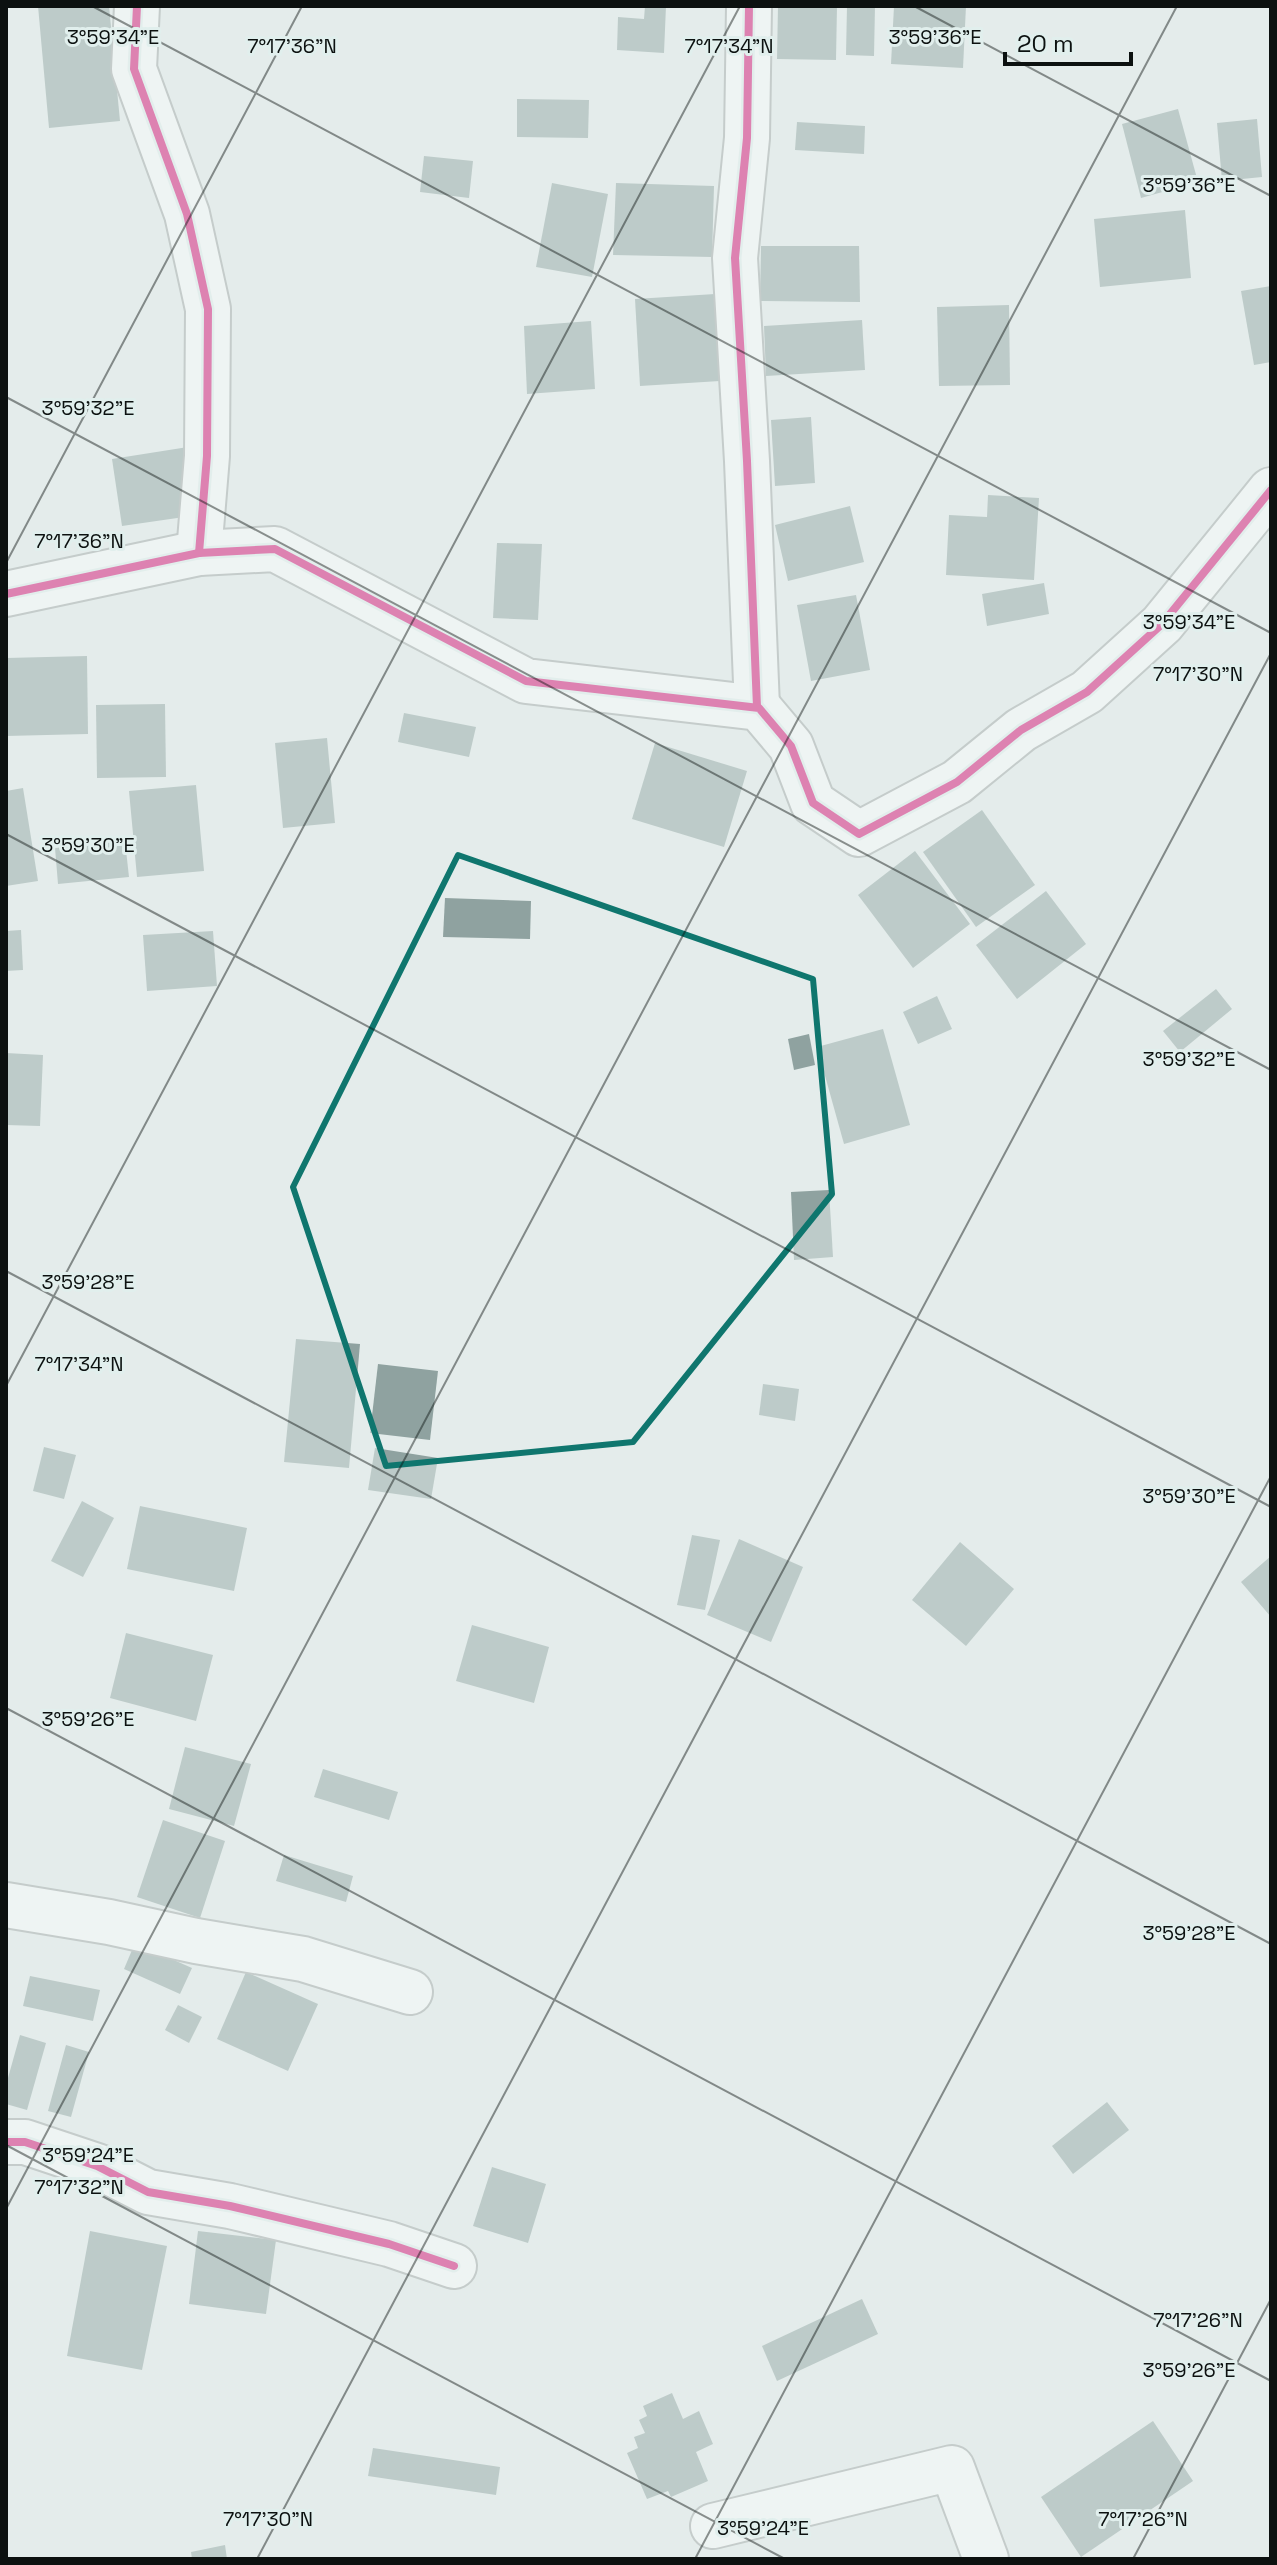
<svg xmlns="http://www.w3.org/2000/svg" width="1277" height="2565" font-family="'Space Grotesk',sans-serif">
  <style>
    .building { fill: #8fa2a0 }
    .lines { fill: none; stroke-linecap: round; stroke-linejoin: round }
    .minor-casing { stroke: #9fa5a4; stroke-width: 48 }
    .minor { stroke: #fbfcfc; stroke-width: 44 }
    .cycleway-casing { stroke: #e1efed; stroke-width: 13 }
    .cycleway { stroke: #d6006c; stroke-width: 8 }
    .marked { fill: none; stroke: #0f766e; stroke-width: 6; stroke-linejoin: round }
    .ticks { fill: none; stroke: #0c1110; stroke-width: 2; stroke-opacity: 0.45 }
    .ticks-label { font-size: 20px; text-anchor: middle; fill: #0c1110; stroke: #e1efed; stroke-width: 6; stroke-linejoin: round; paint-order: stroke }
  </style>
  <rect width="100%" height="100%" fill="#e4eceb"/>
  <!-- building -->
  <g class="building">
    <polygon points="38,6 109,6 120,121 49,128"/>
    <polygon points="645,6 666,6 664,53 617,50 618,17 644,19"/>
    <polygon points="778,6 837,6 836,60 777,59"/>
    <polygon points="847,6 875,6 874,56 846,55"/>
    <polygon points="894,6 966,6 963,68 891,64"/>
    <polygon points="517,99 589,100 588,138 517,137"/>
    <polygon points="1178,109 1198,182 1141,198 1122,124"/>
    <polygon points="1257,119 1262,177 1222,181 1217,123"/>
    <polygon points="797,122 865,126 864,154 795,150"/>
    <polygon points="424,156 473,161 469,198 420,192"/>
    <polygon points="552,183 608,194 592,277 536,267"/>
    <polygon points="616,183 714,186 712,257 613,255"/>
    <polygon points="1185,210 1191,278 1100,287 1094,219"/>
    <polygon points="761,246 859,246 860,302 760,301"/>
    <polygon points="1271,286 1271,362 1254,365 1241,291"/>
    <polygon points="715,294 720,381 640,386 635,299"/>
    <polygon points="1009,305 1010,385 939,386 937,307"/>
    <polygon points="862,320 865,370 766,376 764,326"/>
    <polygon points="591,321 595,389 527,394 524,326"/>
    <polygon points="811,417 815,483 775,486 771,420"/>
    <polygon points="188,447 198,515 122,526 112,459"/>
    <polygon points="988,495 1039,498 1034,580 946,575 949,515 987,517"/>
    <polygon points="850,506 864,562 788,581 775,525"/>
    <polygon points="497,543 542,544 538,620 493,618"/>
    <polygon points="1044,583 1049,614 987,626 982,594"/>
    <polygon points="856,595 870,670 811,681 797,605"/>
    <polygon points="87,656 88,734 6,736 6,658"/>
    <polygon points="165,704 166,777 97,778 96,705"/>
    <polygon points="404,713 476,727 469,757 398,742"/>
    <polygon points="327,738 335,823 283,828 275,743"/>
    <polygon points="655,743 747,771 724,847 632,819"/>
    <polygon points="196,785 204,871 137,877 129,791"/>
    <polygon points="23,788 38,881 6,886 6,791"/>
    <polygon points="982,810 1035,885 976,927 923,852"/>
    <polygon points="125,841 129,877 58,884 55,848"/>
    <polygon points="915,851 970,924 913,968 858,895"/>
    <polygon points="1046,891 1086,944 1017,999 976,945"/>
    <polygon points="445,898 531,901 530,939 443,937"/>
    <polygon points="21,930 23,970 6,971 6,931"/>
    <polygon points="213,931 217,986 147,991 143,935"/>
    <polygon points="1216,989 1232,1009 1180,1052 1163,1031"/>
    <polygon points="937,996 952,1029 918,1044 903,1012"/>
    <polygon points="883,1029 910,1125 844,1144 817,1047"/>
    <polygon points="809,1034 815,1065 794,1070 788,1039"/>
    <polygon points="6,1053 43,1055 40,1126 6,1125"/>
    <polygon points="829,1190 833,1257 794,1260 791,1192"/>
    <polygon points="296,1339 360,1344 349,1468 284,1462"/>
    <polygon points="378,1364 438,1371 430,1440 370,1433"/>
    <polygon points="763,1384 799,1389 795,1421 759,1415"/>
    <polygon points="44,1447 76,1455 64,1499 33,1491"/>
    <polygon points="375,1448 438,1458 431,1499 368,1490"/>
    <polygon points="82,1501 114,1518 83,1577 51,1561"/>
    <polygon points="140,1506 247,1528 234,1591 127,1569"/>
    <polygon points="692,1535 720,1540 705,1610 677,1605"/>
    <polygon points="739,1539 803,1567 771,1642 707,1615"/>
    <polygon points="960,1542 1014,1589 966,1646 912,1600"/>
    <polygon points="1271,1556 1271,1617 1241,1582"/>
    <polygon points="472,1625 549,1647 534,1703 456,1681"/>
    <polygon points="126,1633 213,1655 196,1721 110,1698"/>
    <polygon points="185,1747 251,1764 234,1826 169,1809"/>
    <polygon points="323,1769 398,1792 389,1820 314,1797"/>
    <polygon points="163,1820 225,1841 200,1918 137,1897"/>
    <polygon points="284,1855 353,1876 346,1902 276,1881"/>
    <polygon points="135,1943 192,1968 180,1994 124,1969"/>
    <polygon points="246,1972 318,2004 288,2071 217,2039"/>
    <polygon points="30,1976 100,1990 93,2021 23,2006"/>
    <polygon points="178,2005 202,2017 189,2043 165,2030"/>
    <polygon points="20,2035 46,2043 27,2110 6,2104 6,2085"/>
    <polygon points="66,2045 89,2052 71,2117 48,2111"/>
    <polygon points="1107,2102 1129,2130 1073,2174 1052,2146"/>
    <polygon points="492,2167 546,2184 528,2243 473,2226"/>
    <polygon points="90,2231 167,2246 142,2370 67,2356"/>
    <polygon points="198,2231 276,2240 266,2314 189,2304"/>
    <polygon points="862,2299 878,2334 777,2381 762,2346"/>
    <polygon points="672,2393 683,2419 699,2411 713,2444 696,2452 708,2481 671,2497 668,2491 647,2499 627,2453 638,2448 634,2437 645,2433 639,2420 647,2416 643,2406"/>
    <polygon points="1153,2421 1193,2481 1081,2557 1041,2497"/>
    <polygon points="373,2448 500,2467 496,2495 368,2476"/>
    <polygon points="225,2545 227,2559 192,2559 191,2552"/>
  </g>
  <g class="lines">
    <!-- minor casing -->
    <g class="minor-casing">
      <g id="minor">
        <polyline points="137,6 134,69 187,214 208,309 207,456 199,553"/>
        <polyline points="749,6 747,138 735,258 747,461 757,707"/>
        <polyline points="6,594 199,553 275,549 526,681 759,708 791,746 813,803 859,834 957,782 1021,730 1087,692 1162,624 1271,490"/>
        <polyline points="6,1905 109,1922 196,1941 303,1959 410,1992"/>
        <polyline points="6,2142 25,2142 97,2166 148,2192 230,2206 389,2244 454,2266"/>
        <polyline points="713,2526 952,2468 986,2559"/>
      </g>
    </g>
    <!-- minor -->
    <use href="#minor" class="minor"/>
    <!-- cycleway casing -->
    <g class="cycleway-casing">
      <g id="cycleway">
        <polyline points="137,6 134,69 187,214 208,309 207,456 199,553"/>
        <polyline points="749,6 747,138 735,258 747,461 757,707"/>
        <polyline points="6,594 199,553 275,549 526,681 759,708 791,746 813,803 859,834 957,782 1021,730 1087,692 1162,624 1271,490"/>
        <polyline points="6,2142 25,2142 97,2166 148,2192 230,2206 389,2244 454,2266"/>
      </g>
    </g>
    <!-- cycleway -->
    <use href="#cycleway" class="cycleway"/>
  </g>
  <!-- marked area -->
  <path d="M0 0H1277V2565H0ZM458,855l355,124 19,215 -199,248 -247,24 -93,-279z" fill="#e4eceb" fill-opacity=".55" fill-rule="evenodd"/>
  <path class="marked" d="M458,855l355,124 19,215 -199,248 -247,24 -93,-279z"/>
  <!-- ticks -->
  <path class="ticks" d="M92,6l1179,627M914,6l357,190M6,397l1265,673M6,563l296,-557M6,834l1265,673M6,1271l1265,673M6,1386l734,-1380M6,1708l1265,673M6,2145l779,414M6,2209l1171,-2203M257,2559l1014,-1906M695,2559l576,-1083M1133,2559l138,-260"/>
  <g class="ticks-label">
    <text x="113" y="44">3°59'34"E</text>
    <text x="935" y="44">3°59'36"E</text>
    <text x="292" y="53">7°17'36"N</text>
    <text x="729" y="53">7°17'34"N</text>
    <text x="1189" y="192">3°59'36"E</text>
    <text x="88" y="415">3°59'32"E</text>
    <text x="79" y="548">7°17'36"N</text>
    <text x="1189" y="629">3°59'34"E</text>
    <text x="1198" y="681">7°17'30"N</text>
    <text x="88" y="852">3°59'30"E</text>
    <text x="1189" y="1066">3°59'32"E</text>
    <text x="88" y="1289">3°59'28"E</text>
    <text x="79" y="1371">7°17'34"N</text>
    <text x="1189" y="1503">3°59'30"E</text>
    <text x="88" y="1726">3°59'26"E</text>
    <text x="1189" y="1940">3°59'28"E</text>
    <text x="88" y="2162">3°59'24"E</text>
    <text x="79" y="2194">7°17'32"N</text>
    <text x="1198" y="2327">7°17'26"N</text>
    <text x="1189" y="2377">3°59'26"E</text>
    <text x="268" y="2526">7°17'30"N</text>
    <text x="1143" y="2526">7°17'26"N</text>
    <text x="763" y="2535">3°59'24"E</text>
  </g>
  <!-- border -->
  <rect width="1277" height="2565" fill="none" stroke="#0c1110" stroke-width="16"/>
  <!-- scale -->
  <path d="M1005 52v12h126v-12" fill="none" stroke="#0c1110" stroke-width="4"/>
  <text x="1017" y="52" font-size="24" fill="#0c1110" stroke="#e1efed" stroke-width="6" paint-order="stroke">20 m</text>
</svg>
